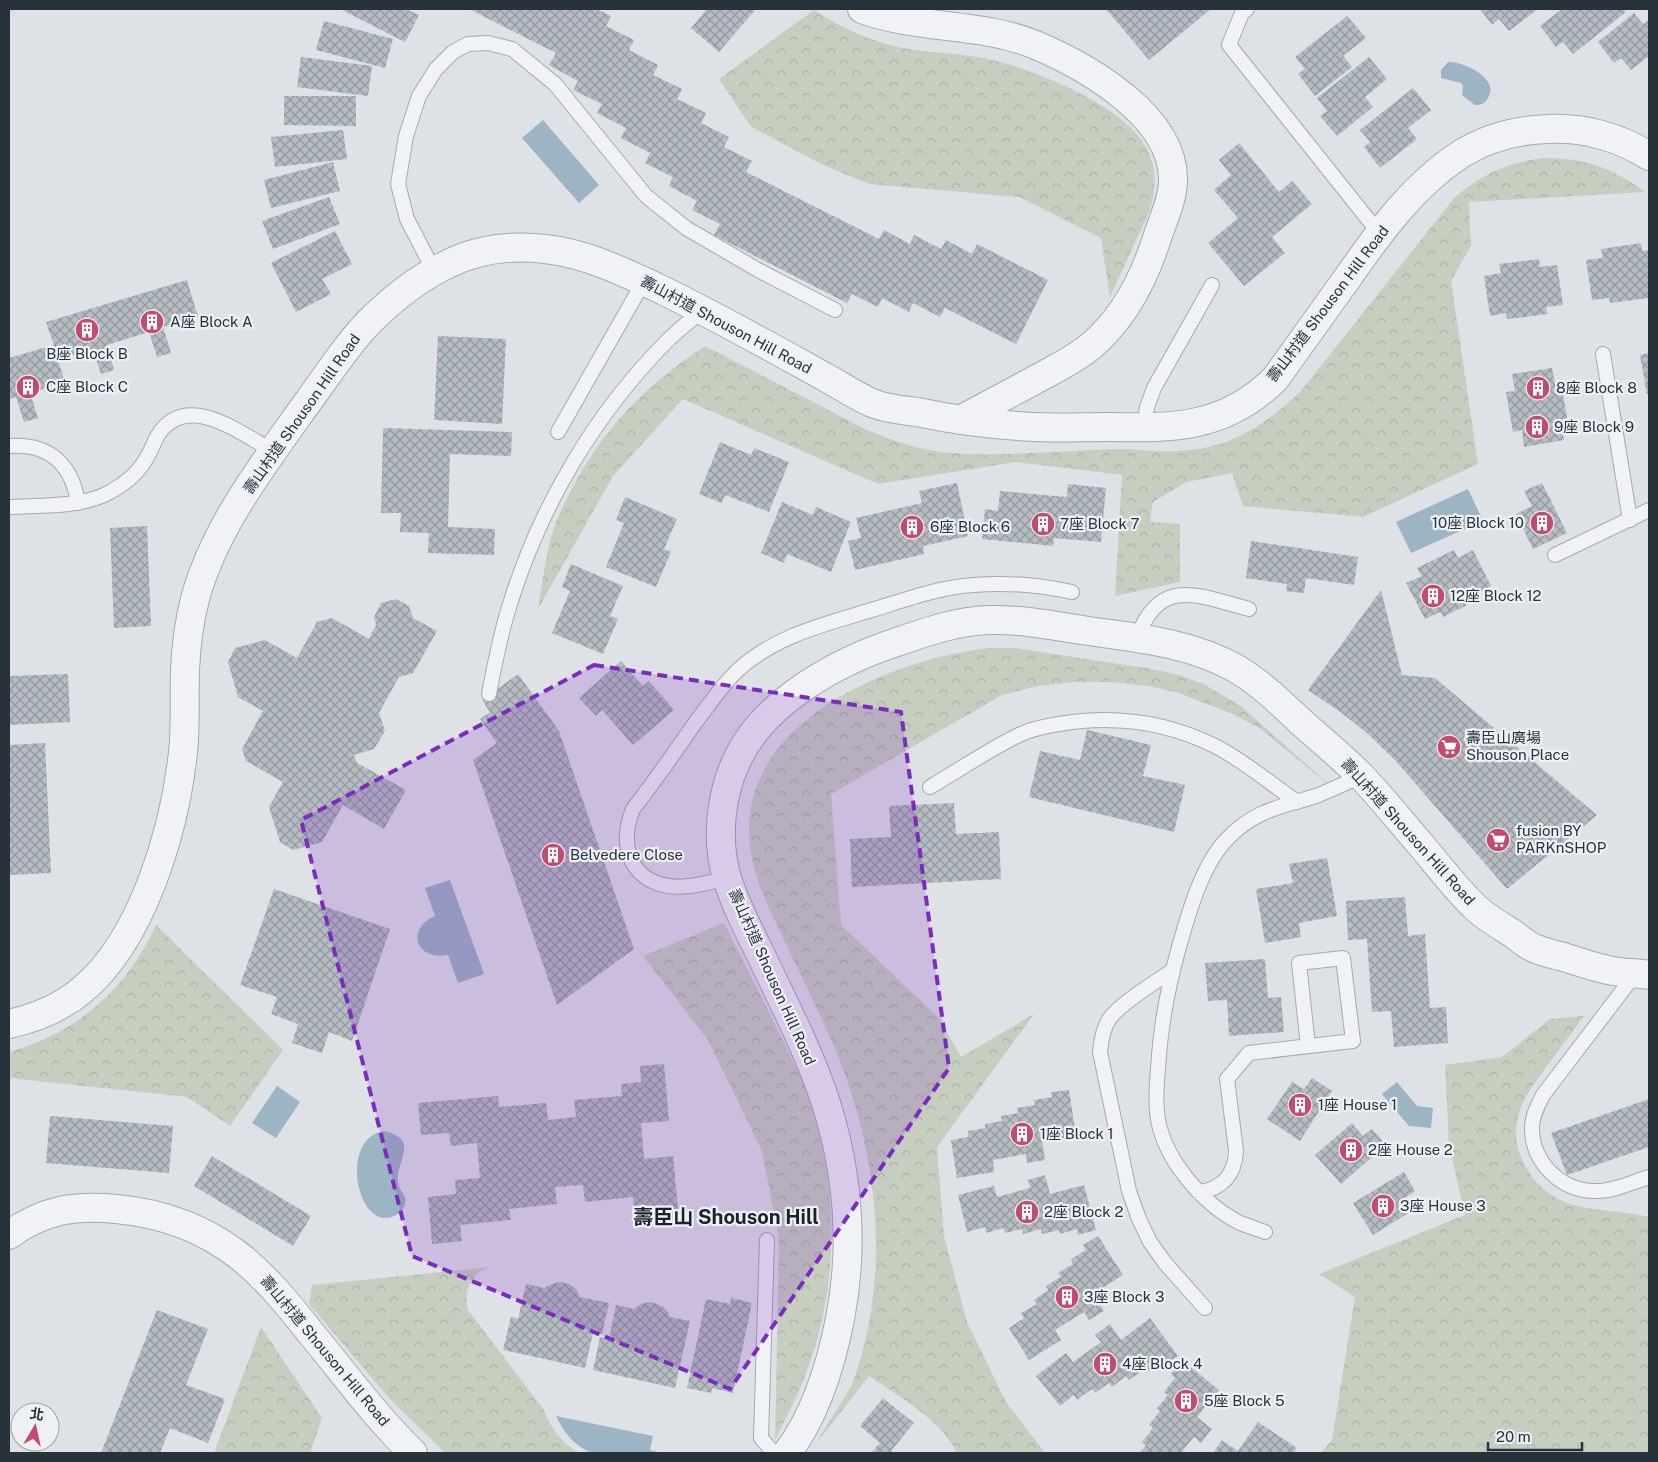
<svg xmlns="http://www.w3.org/2000/svg" width="1658" height="1462" font-family="'Public Sans','Noto Sans TC',sans-serif">
  <style>
    .forest { fill: url(#forest-crowns) }
    .water { fill: #9bb5c4 }
    .building { fill: url(#building-cross-hatch) }
    .lines { fill: none; stroke-linecap: round; stroke-linejoin: round }
    .lane-casing { stroke: #a4aaaf; stroke-width: 16 }
    .street-casing { stroke: #a4aaaf; stroke-width: 30 }
    .lane { stroke: #f0f2f5; stroke-width: 14 }
    .street { stroke: #f0f2f5; stroke-width: 28 }
    .marked { fill: #7b2cbf; fill-opacity: 0.2; stroke: #7b2cbf; stroke-width: 4; stroke-dasharray: 10 6; stroke-linejoin: round }
    .labels { text-anchor: middle; stroke-width: 4.5; stroke-linejoin: round; paint-order: stroke }
    .street-label { font-size: 15px; fill: #28323b; stroke: #edf1f4 }
    .poi-label { font-size: 15px; fill: #28323b; stroke: #edf1f4; text-anchor: start }
    .district-label { font-size: 20px; font-weight: bold; fill: #1a232c; stroke: #edf1f4 }
  </style>
  <defs>
    <pattern id="forest-crowns" width="20" height="18" patternUnits="userSpaceOnUse" patternTransform="scale(1.25)"><rect width="20" height="18" fill="#c6cfbf"/><path d="M2 6a3 3 0 1 1 6 0M12 15a3 3 0 1 1 6 0" fill="none" stroke="#aab2a5"/></pattern>
    <pattern id="building-cross-hatch" width="8" height="8" patternUnits="userSpaceOnUse" patternTransform="scale(1.25)"><rect width="8" height="8" fill="#b5bcc2"/><path d="M0 0l8 8M0 8l8-8" fill="none" stroke="#93999f"/></pattern>
  </defs>
  <rect width="100%" height="100%" fill="#dee2e6"/>
  <!-- forest -->
  <g class="forest">
    <path d="M814,10c23,15 46,26 72,34 31,9 65,8 97,14 47,9 145,48 165,93 9,20 8,38 2,59l-40,87 -9,-59 -82,-41 -150,-13 -46,-19 -72,-38 -32,-48z"/>
    <path d="M1543,158c42,0 68,9 102,34l-176,10 2,44 -20,35 27,183 -115,53 -120,-11 -11,-33 -45,9 -34,20 -3,20 30,2v58l-65,14 7,-121 -106,-13 -138,22 -195,-85 -70,77 -75,133c4,-24 7,-48 13,-71 4,-17 13,-34 21,-49 32,-62 75,-105 133,-143l162,84c27,11 55,21 84,23 56,4 114,-3 171,-4 11,0 22,2 34,2 22,1 45,-1 67,-8 31,-11 55,-30 78,-52l154,-194c29,-24 51,-34 88,-39z"/>
    <path d="M988,648h27l131,20 30,6 28,10 38,23 100,89 -81,-67 -26,-14 -56,-22 -30,-7 -37,-4h-37l-37,4 -36,9 -171,99 10,131 98,93 22,39 73,-43 -97,133 7,89 23,86 39,80 39,51h-88c-15,-33 -58,-56 -88,-77l-54,69c8,-14 17,-28 26,-42 4,-7 9,-14 12,-21 42,-117 23,-248 -29,-358 -13,-28 -27,-56 -40,-84 -13,-28 -28,-57 -33,-87 -22,-127 136,-193 237,-205z"/>
    <path d="M724,923c16,32 32,63 48,95 12,25 25,49 35,75 32,88 33,187 1,275 -9,25 -21,48 -33,72l4,-201 -17,-88 -54,-111 -65,-84z"/>
    <path d="M156,925l127,125 -53,76 -43,-29 -178,-19v-26c68,-19 118,-63 147,-127z"/>
    <path d="M1584,1016c-11,15 -23,31 -34,46 -26,34 -48,64 -23,107 9,16 25,29 43,35 24,7 54,7 79,13v236h-328l11,-13 23,-143 -36,-23 146,-59 -16,-70 -4,-80 57,-8 48,-38z"/>
    <path d="M491,1267c-20,6 -28,22 -23,43l76,100c7,19 17,31 34,43h-133l-56,-55 -80,-94 3,-19z"/>
    <polygon points="261,1327 322,1418 310,1453 214,1453"/>
  </g>
  <!-- water -->
  <g class="water">
    <path d="M1448,62c15,-1 53,17 40,36 -3,6 -7,7 -13,7l-13,-10 1,-9 -2,-3 -20,-5v-8z"/>
    <polygon points="543,120 599,185 579,203 522,138"/>
    <polygon points="1468,489 1483,521 1411,553 1396,522"/>
    <path d="M450,880l34,94 -26,9 -10,-28c-32,6 -43,-26 -13,-39l-10,-28z"/>
    <polygon points="1397,1082 1417,1106 1433,1108 1431,1128 1409,1126 1382,1094"/>
    <polygon points="277,1086 300,1102 276,1138 252,1123"/>
    <path d="M384,1131c36,8 13,29 14,49 0,8 4,11 7,17 3,11 -8,20 -18,21 -32,2 -46,-80 -3,-87z"/>
    <path d="M556,1416l97,20 -3,14 12,3h-71c-17,-8 -27,-20 -35,-37z"/>
  </g>
  <!-- building -->
  <g class="building">
    <polygon points="340,9 406,9 419,15 405,42"/>
    <polygon points="469,9 596,9 611,16 606,26 634,40 629,50 658,65 653,75 682,89 677,99 706,113 701,123 729,137 724,147 752,161 746,172 879,239 884,230 910,244 914,235 941,249 946,240 972,254 977,244 1048,280 1016,344 945,308 940,317 913,303 909,312 882,298 878,307 852,294 847,303 714,235 720,224 692,210 697,201 669,186 673,177 645,163 650,153 621,138 626,128 597,113 602,104 573,90 578,81 549,65 556,53"/>
    <polygon points="704,9 754,9 755,10 719,52 691,28 706,10"/>
    <polygon points="1106,9 1211,9 1149,60"/>
    <polygon points="1480,9 1538,9 1509,31 1499,19 1492,25"/>
    <polygon points="1562,9 1623,9 1626,12 1573,54 1563,42 1556,47 1540,26"/>
    <polygon points="1634,13 1643,24 1649,20 1649,56 1631,70 1621,58 1614,63 1598,42"/>
    <polygon points="1347,16 1366,38 1343,56 1352,67 1315,96 1298,74 1305,69 1295,57"/>
    <polygon points="324,21 393,39 385,68 316,50"/>
    <polygon points="301,57 372,66 368,96 297,87"/>
    <polygon points="1369,57 1387,79 1365,97 1373,107 1337,136 1320,116 1327,111 1317,98"/>
    <polygon points="1413,88 1431,110 1408,128 1417,139 1380,168 1364,147 1370,142 1360,130"/>
    <polygon points="284,96 356,96 356,126 284,125"/>
    <polygon points="343,130 347,159 275,167 271,137"/>
    <polygon points="1239,143 1279,192 1292,181 1312,204 1272,237 1285,253 1244,286 1208,243 1238,218 1214,190 1231,175 1219,160"/>
    <polygon points="333,162 340,191 271,208 264,180"/>
    <polygon points="329,197 340,224 273,249 262,221"/>
    <polygon points="335,231 352,264 322,279 331,294 296,312 271,263"/>
    <polygon points="1641,243 1642,251 1649,250 1649,298 1610,303 1609,298 1592,300 1586,260 1603,258 1601,249"/>
    <polygon points="1539,259 1540,267 1557,265 1563,305 1546,307 1547,314 1507,319 1506,313 1490,316 1484,276 1501,273 1499,264"/>
    <polygon points="187,280 198,317 163,327 171,353 157,357 149,332 107,345 114,370 101,374 93,349 58,360 65,382 30,393 38,418 24,422 16,397 9,399 9,358 54,345 46,322"/>
    <polygon points="438,336 506,339 502,424 434,420"/>
    <polygon points="1649,353 1649,394 1647,394 1640,355"/>
    <polygon points="1552,368 1555,384 1561,383 1568,423 1562,424 1564,440 1524,447 1522,430 1513,432 1506,392 1515,391 1512,374"/>
    <polygon points="383,428 512,432 511,456 450,454 448,527 495,529 494,555 428,553 429,533 400,532 401,513 381,513"/>
    <polygon points="720,442 751,455 754,448 789,462 769,512 725,495 722,503 699,494"/>
    <polygon points="957,483 968,536 923,546 924,554 855,570 848,541 861,538 856,518 922,503 919,491"/>
    <polygon points="1542,483 1567,533 1533,549 1516,514 1532,506 1524,491"/>
    <polygon points="1068,484 1106,488 1101,542 1054,538 1053,546 982,539 985,509 998,511 1000,491 1067,497"/>
    <polygon points="625,497 677,519 664,549 671,552 656,587 606,567 624,523 616,520"/>
    <polygon points="782,502 813,515 816,507 851,522 831,572 787,554 784,563 761,553"/>
    <polygon points="147,526 151,626 114,628 110,528"/>
    <polygon points="1251,541 1358,557 1354,585 1306,578 1304,593 1286,591 1287,584 1246,578"/>
    <polygon points="1454,550 1458,558 1473,550 1491,586 1476,594 1479,599 1443,617 1440,612 1425,619 1406,583 1422,576 1417,568"/>
    <polygon points="571,564 623,586 610,616 618,619 603,654 552,633 570,591 562,587"/>
    <polygon points="1381,590 1402,675 1435,678 1597,815 1507,889 1395,760 1368,734 1339,711 1308,690"/>
    <polygon points="396,599 409,606 413,618 437,631 413,673 399,677 379,713 385,731 374,749 354,755 357,763 406,790 384,829 343,805 322,842 293,850 280,842 269,807 283,782 246,761 242,749 263,711 238,697 228,662 235,648 265,640 297,658 317,622 332,618 369,639 376,625 374,617 381,603"/>
    <polygon points="621,661 643,686 649,681 674,710 633,745 602,710 596,716 579,698"/>
    <polygon points="68,674 70,722 9,725 9,676"/>
    <polygon points="518,674 559,731 634,949 557,1005 473,760 497,743 480,719 490,712 482,700"/>
    <polygon points="1087,730 1151,745 1143,776 1185,785 1174,832 1029,797 1040,751 1080,760"/>
    <polygon points="45,743 51,873 9,875 9,745"/>
    <polygon points="954,803 956,834 999,832 1001,879 852,887 850,839 891,837 889,806"/>
    <polygon points="1327,858 1337,916 1299,923 1301,937 1265,943 1256,889 1293,883 1289,864"/>
    <polygon points="274,889 390,929 352,1041 329,1032 322,1053 292,1043 298,1024 271,1014 277,997 240,985"/>
    <polygon points="1405,897 1408,936 1425,934 1430,1008 1446,1007 1448,1043 1394,1047 1391,1011 1372,1012 1367,939 1348,940 1346,901"/>
    <polygon points="1265,959 1268,998 1281,997 1284,1032 1229,1036 1227,1000 1208,1001 1205,963"/>
    <polygon points="664,1064 669,1121 641,1123 644,1159 673,1156 679,1220 656,1222 654,1207 634,1208 633,1197 585,1202 583,1185 555,1187 557,1204 509,1209 511,1220 460,1225 462,1241 432,1244 428,1197 456,1194 455,1180 480,1178 477,1143 451,1146 449,1133 421,1135 418,1103 498,1096 499,1107 546,1103 548,1120 576,1117 574,1100 622,1096 621,1084 641,1082 640,1066"/>
    <polygon points="1312,1078 1332,1091 1300,1141 1267,1119 1292,1082 1304,1089"/>
    <polygon points="1069,1090 1076,1136 1042,1141 1045,1160 1027,1163 1026,1154 993,1160 994,1172 957,1178 951,1140 968,1137 968,1131 985,1128 985,1124 1002,1121 1001,1116 1018,1113 1017,1108 1035,1105 1034,1100 1052,1097 1051,1092"/>
    <polygon points="1649,1099 1649,1147 1567,1175 1551,1133"/>
    <polygon points="50,1116 173,1126 169,1173 46,1163"/>
    <polygon points="1352,1123 1363,1136 1372,1129 1386,1145 1341,1184 1315,1155"/>
    <polygon points="212,1156 311,1216 293,1246 194,1186"/>
    <polygon points="1404,1172 1415,1191 1406,1197 1413,1210 1373,1235 1353,1203"/>
    <polygon points="1045,1175 1050,1194 1084,1185 1096,1230 1078,1235 1077,1229 1060,1234 1059,1230 1042,1234 1041,1229 1023,1234 1022,1229 1005,1233 1003,1228 986,1233 985,1227 967,1232 958,1195 994,1186 997,1197 1030,1188 1028,1180"/>
    <polygon points="1098,1236 1123,1275 1093,1294 1104,1311 1089,1320 1084,1312 1055,1330 1061,1340 1029,1360 1009,1328 1024,1318 1021,1313 1037,1304 1034,1300 1048,1290 1046,1286 1061,1277 1058,1273 1073,1264 1071,1259 1086,1250 1083,1245"/>
    <polygon points="560,1282 569,1284 576,1289 580,1297 609,1303 602,1334 593,1333 585,1368 503,1350 511,1317 518,1319 526,1284 544,1288 552,1284"/>
    <polygon points="731,1298 752,1303 733,1393 712,1388 711,1393 687,1388 706,1299 730,1304"/>
    <polygon points="650,1302 658,1304 666,1309 670,1317 690,1321 675,1388 593,1370 600,1337 609,1339 616,1305 634,1309 641,1304"/>
    <polygon points="157,1310 208,1329 186,1385 225,1399 208,1443 170,1428 160,1453 101,1453"/>
    <polygon points="1150,1318 1178,1356 1163,1366 1160,1362 1146,1373 1143,1370 1129,1380 1126,1376 1112,1387 1109,1383 1095,1393 1092,1389 1077,1400 1074,1395 1060,1406 1036,1376 1066,1353 1073,1362 1101,1342 1095,1335 1110,1324 1121,1340"/>
    <polygon points="1183,1361 1219,1390 1197,1417 1212,1429 1201,1443 1194,1437 1181,1453 1140,1453 1146,1445 1142,1442 1153,1428 1149,1425 1160,1411 1157,1408 1168,1395 1164,1392 1175,1378 1171,1374"/>
    <polygon points="883,1398 914,1423 891,1451 894,1453 871,1453 880,1443 860,1426"/>
    <polygon points="1258,1422 1297,1448 1293,1453 1213,1453 1222,1440 1238,1451"/>
  </g>
  <g class="lines">
    <!-- lane casing -->
    <g class="lane-casing">
      <g id="lane">
        <polyline points="1247,9 1242,13 1229,45 1379,233"/>
        <polyline points="434,271 407,219 398,184 406,136 419,96 436,69 453,52 468,44 488,43 512,49 555,84 646,196 686,228 758,270 835,310"/>
        <polyline points="1603,354 1630,520"/>
        <polyline points="1144,427 1147,407 1154,388 1212,285"/>
        <polyline points="558,432 644,281"/>
        <path d="M9,446c40,-3 63,18 69,57"/>
        <path d="M9,507c31,-2 73,1 101,-15 15,-8 28,-19 36,-33 5,-8 8,-17 12,-24 29,-45 83,-1 115,16"/>
        <polyline points="1555,555 1649,510"/>
        <path d="M1137,638c23,-63 61,-42 112,-29"/>
        <path d="M489,694c6,-32 12,-63 22,-93 30,-96 84,-187 155,-259 12,-12 25,-22 37,-32"/>
        <path d="M930,787c29,-17 58,-37 89,-52 12,-6 27,-9 40,-11 53,-9 107,-2 156,22 28,14 56,38 82,56"/>
        <path d="M727,878c-12,3 -25,7 -38,8 -51,6 -74,-32 -56,-77 22,-28 42,-57 62,-86 14,-18 26,-37 43,-53 38,-35 88,-46 137,-61 32,-10 65,-22 99,-24 33,-3 65,0 98,7"/>
        <path d="M1173,970c-17,12 -51,32 -63,48 -7,10 -9,22 -10,34l29,139 10,28 11,23 15,21 40,45"/>
        <path d="M1636,973l-93,122c-5,10 -11,21 -11,33 0,35 30,64 65,63 17,0 36,-9 52,-14"/>
        <path d="M1199,1192c23,-3 36,-17 37,-41l-9,-72 22,-26 104,-12 -10,-83 -44,5 9,83"/>
        <path d="M1265,1232c-8,-3 -17,-6 -25,-9 -39,-20 -79,-67 -83,-111 -2,-19 1,-39 2,-57 3,-37 10,-72 20,-108 10,-35 23,-83 49,-109 27,-28 53,-31 88,-42 15,-6 30,-13 45,-20"/>
        <polyline points="767,1240 761,1438 774,1453"/>
      </g>
    </g>
    <!-- street casing -->
    <g class="street-casing">
      <g id="street">
        <path d="M862,9c57,21 120,13 176,37 51,22 136,71 135,134 0,20 -11,42 -17,61 -13,40 -32,77 -65,105 -17,14 -38,24 -58,35 -24,13 -49,26 -73,39"/>
        <path d="M9,1024c27,-6 52,-16 73,-34 61,-50 93,-162 101,-238 3,-27 1,-54 2,-81 1,-25 4,-49 10,-72 19,-71 70,-137 112,-196 20,-27 38,-56 61,-80 23,-23 50,-45 80,-59 30,-15 64,-19 97,-15 39,4 77,22 111,38 58,28 113,59 169,90 15,8 31,19 47,26 14,6 30,7 45,9 38,8 77,13 117,15 24,1 48,0 73,0 67,1 117,2 168,-48 24,-33 47,-66 71,-99 32,-46 67,-95 115,-126 26,-16 57,-24 87,-25 35,-2 71,8 101,27"/>
        <path d="M9,1235c34,-25 65,-30 107,-26 44,4 87,19 122,46 28,22 50,49 72,77 34,41 65,84 103,121"/>
        <path d="M787,1453c28,-37 44,-88 53,-134 14,-72 8,-146 -14,-216 -17,-52 -43,-101 -66,-150 -12,-24 -25,-49 -33,-75 -11,-37 -7,-81 9,-116 27,-61 104,-102 164,-121 29,-10 58,-20 88,-21 34,-1 67,6 100,11 51,7 103,12 149,38 23,14 43,33 63,52 20,18 42,36 61,55 21,22 40,46 60,69 17,20 34,43 54,62 10,10 24,18 37,26 7,5 14,12 22,15 8,4 18,6 26,8 18,5 35,12 53,15 12,2 24,2 36,4"/>
      </g>
    </g>
    <!-- lane -->
    <use href="#lane" class="lane"/>
    <!-- street -->
    <use href="#street" class="street"/>
  </g>
  <!-- marked area -->
  <path class="marked" d="M594,665l307,47 48,356 -219,321 -318,-133 -111,-436z"/>
  <!-- icons -->
  <defs>
    <g id="building-disc" transform="scale(1.25)"><circle r="9.5" fill="#c24b70" stroke="#edf1f4"/><path d="M-4-6H4V6H1V3H-1V6H-4ZM-2.5-4.3h1.7v1.8h-1.7ZM.8-4.3h1.7v1.8H.8ZM-2.5-1h1.7V.8h-1.7ZM.8-1h1.7V.8H.8Z" fill="#fff"/></g>
    <g id="supermarket-disc" transform="scale(1.25)"><circle r="9.5" fill="#c24b70" stroke="#edf1f4"/><path d="M-6-5.5h2.5l.6 2H6L4.5 2H-2.5L-4.4-4H-6ZM-1.5 3.2a1.3 1.3 0 1 0 .1 0ZM3 3.2a1.3 1.3 0 1 0 .1 0Z" fill="#fff"/></g>
  </defs>
  <g fill-rule="evenodd">
    <use href="#building-disc" x="152" y="322"/>
    <use href="#building-disc" x="87" y="330"/>
    <use href="#building-disc" x="28" y="387"/>
    <use href="#building-disc" x="1538" y="388"/>
    <use href="#building-disc" x="1537" y="427"/>
    <use href="#building-disc" x="1542" y="523"/>
    <use href="#building-disc" x="1043" y="524"/>
    <use href="#building-disc" x="912" y="527"/>
    <use href="#building-disc" x="1433" y="596"/>
    <use href="#supermarket-disc" x="1449" y="747"/>
    <use href="#supermarket-disc" x="1498" y="840"/>
    <use href="#building-disc" x="553" y="855"/>
    <use href="#building-disc" x="1300" y="1105"/>
    <use href="#building-disc" x="1022" y="1134"/>
    <use href="#building-disc" x="1351" y="1150"/>
    <use href="#building-disc" x="1383" y="1206"/>
    <use href="#building-disc" x="1027" y="1212"/>
    <use href="#building-disc" x="1067" y="1297"/>
    <use href="#building-disc" x="1105" y="1364"/>
    <use href="#building-disc" x="1186" y="1401"/>
  </g>
  <g class="labels">
    <!-- street labels -->
    <g class="street-label">
      <text transform="translate(1328 304) rotate(-53)" y="5">壽山村道 Shouson Hill Road</text>
      <text transform="translate(726 325) rotate(28)" y="5">壽山村道 Shouson Hill Road</text>
      <text transform="translate(302 414) rotate(-55)" y="5">壽山村道 Shouson Hill Road</text>
      <text transform="translate(1408 832) rotate(48)" y="5">壽山村道 Shouson Hill Road</text>
      <text transform="translate(772 977) rotate(66)" y="5">壽山村道 Shouson Hill Road</text>
      <text transform="translate(325 1351) rotate(50)" y="5">壽山村道 Shouson Hill Road</text>
    </g>
    <!-- poi labels -->
    <g class="poi-label">
      <text x="170" y="327">A座 Block A</text>
      <text x="87" y="359" text-anchor="middle">B座 Block B</text>
      <text x="46" y="392">C座 Block C</text>
      <text x="1556" y="393">8座 Block 8</text>
      <text x="1554" y="432">9座 Block 9</text>
      <text x="1524" y="528" text-anchor="end">10座 Block 10</text>
      <text x="1060" y="529">7座 Block 7</text>
      <text x="930" y="532">6座 Block 6</text>
      <text x="1450" y="601">12座 Block 12</text>
      <text x="1466" y="743">壽臣山廣場<tspan x="1466" dy="17">Shouson Place</tspan></text>
      <text x="1516" y="836">fusion BY<tspan x="1516" dy="17">PARKnSHOP</tspan></text>
      <text x="570" y="860">Belvedere Close</text>
      <text x="1318" y="1110">1座 House 1</text>
      <text x="1040" y="1139">1座 Block 1</text>
      <text x="1368" y="1155">2座 House 2</text>
      <text x="1400" y="1211">3座 House 3</text>
      <text x="1044" y="1217">2座 Block 2</text>
      <text x="1084" y="1302">3座 Block 3</text>
      <text x="1122" y="1369">4座 Block 4</text>
      <text x="1204" y="1406">5座 Block 5</text>
    </g>
    <!-- district labels -->
    <g class="district-label">
      <text x="726" y="1224">壽臣山 Shouson Hill</text>
    </g>
  </g>
  <!-- border -->
  <rect width="1658" height="1462" fill="none" stroke="#28323b" stroke-width="20"/>
  <!-- north arrow -->
  <g transform="translate(35 1427) rotate(9)"><circle r="24" fill="#edf1f4" stroke="#9ea5aa"/>
  <path d="M0-4L9 19L0 12L-9 19Z" fill="#c24b70"/>
  <text y="-8" font-size="14" font-weight="bold" text-anchor="middle" fill="#28323b">北</text>
  </g>
  <!-- scale -->
  <path d="M1488 1442v8h94v-8" fill="none" stroke="#28323b" stroke-width="2.5"/>
  <text x="1496" y="1442" font-size="15" fill="#28323b" stroke="#edf1f4" stroke-width="4" paint-order="stroke">20 m</text>
</svg>
